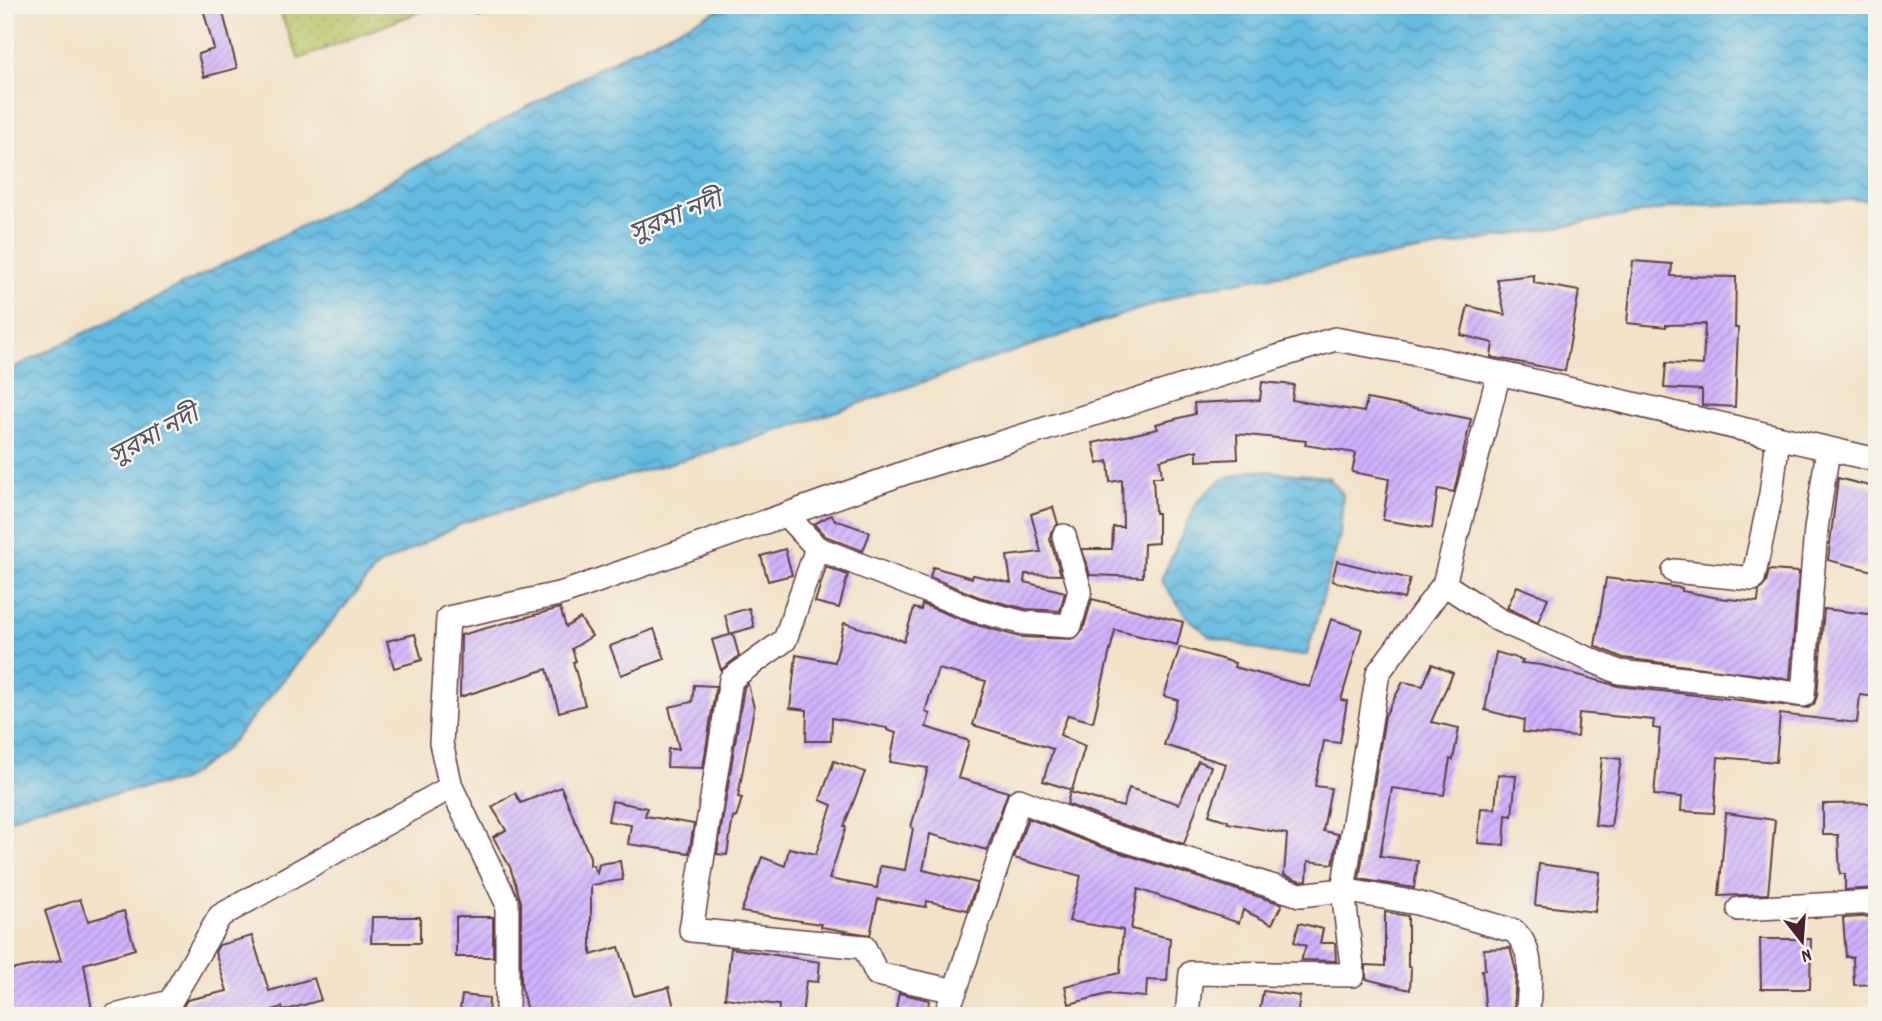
<svg xmlns="http://www.w3.org/2000/svg" width="1882" height="1021" font-family="Dekko,'Noto Sans Bengali',sans-serif">
  <style>
    .grass { fill: url(#grass-dots); stroke: #80724a; stroke-width: 2 }
    .water { fill: url(#water-waves); stroke: #576d86; stroke-width: 2 }
    .building { fill: url(#building-hatch) }
    .lines { fill: none; stroke-linecap: round; stroke-linejoin: round }
    .minor-casing { stroke: #633c43; stroke-width: 26 }
    .path { stroke: #633c43; stroke-width: 4.5; stroke-dasharray: 2 5; stroke-linecap: butt }
    .minor { stroke: #fff; stroke-width: 23 }
    .labels { text-anchor: middle; stroke-width: 5; stroke-linejoin: round; paint-order: stroke }
    .water-label { font-size: 26px; font-style: italic; fill: #53566b; stroke: #f7f3e8 }
  </style>
  <defs>
    <pattern id="grass-dots" width="8" height="8" patternUnits="userSpaceOnUse" patternTransform="scale(1.75)"><rect width="8" height="8" fill="#b7c568"/><path d="M2 2h.1M6 6h.1" fill="none" stroke="#979f56" stroke-width="1.8" stroke-linecap="round"/></pattern>
    <pattern id="water-waves" width="16" height="10" patternUnits="userSpaceOnUse" patternTransform="scale(1.75)"><rect width="16" height="10" fill="#64bbe1"/><path d="M0 5q4-4 8 0t8 0" fill="none" stroke="#5497b7"/></pattern>
    <pattern id="building-hatch" width="6" height="6" patternUnits="userSpaceOnUse" patternTransform="scale(1.75)"><rect width="6" height="6" fill="#cfb3fd"/><path d="M-1 1l2-2M0 6l6-6M5 7l2-2" fill="none" stroke="#aa91cd"/></pattern>
  </defs>
  <rect width="100%" height="100%" fill="#f7f3e8"/>
  <filter id="ink" filterUnits="userSpaceOnUse"><feTurbulence type="fractalNoise" baseFrequency=".0143" numOctaves="2"/><feDisplacementMap in="SourceGraphic" scale="14" xChannelSelector="R" yChannelSelector="G"/><feConvolveMatrix kernelMatrix="1 2 1 2 8 2 1 2 1" color-interpolation-filters="sRGB"/></filter>
  <filter id="wash" filterUnits="userSpaceOnUse"><feTurbulence type="fractalNoise" baseFrequency=".00686" numOctaves="4" result="noise"/><feDisplacementMap in="SourceGraphic" scale="28" xChannelSelector="R" yChannelSelector="G"/><feGaussianBlur stdDeviation="1.57" result="paint"/><feColorMatrix in="noise" values="0 0 0 0 0 0 0 0 0 0 0 0 0 0 0 0 0 1.4 0 .05"/><feComposite in="paint" operator="in"/></filter>
  <g filter="url(#wash)">
    <rect width="100%" height="100%" fill="#f2e2c8"/>
    <!-- grass -->
    <polygon class="grass" points="277,5 437,5 299,59"/>
    <!-- water -->
    <g class="water">
      <polygon points="729,5 1877,5 1877,199 1682,206 1202,288 748,441 465,522 378,566 227,748 182,781 33,809 5,822 5,372 358,198 631,51"/>
      <polygon points="1253,470 1328,477 1343,494 1340,535 1307,655 1276,654 1209,636 1186,616 1161,580 1198,500 1221,480"/>
    </g>
    <g id="blocks">
      <!-- building -->
      <g class="building">
        <polygon points="202,5 221,5 237,68 204,77 198,54 214,49"/>
        <polygon points="1633,261 1672,264 1671,276 1736,277 1735,328 1738,328 1735,407 1702,405 1702,390 1664,388 1666,363 1703,365 1705,324 1666,325 1666,327 1627,323"/>
        <polygon points="1534,275 1534,283 1579,291 1565,371 1491,357 1493,343 1461,335 1468,306 1505,315 1497,279"/>
        <polygon points="1262,382 1294,385 1292,400 1364,412 1367,399 1471,419 1454,492 1438,489 1432,528 1383,520 1389,479 1352,472 1356,453 1305,445 1306,441 1237,434 1238,459 1197,461 1197,450 1160,460 1162,477 1153,477 1155,513 1158,513 1158,543 1144,544 1143,577 1090,575 1082,549 1112,549 1113,527 1123,527 1122,480 1110,482 1108,461 1098,464 1093,443 1158,429 1156,424 1195,414 1194,403 1260,400"/>
        <polygon points="1838,478 1877,488 1877,572 1828,560"/>
        <polygon points="1053,507 1058,524 1051,532 1050,539 1061,575 1025,574 1024,582 1065,592 1060,611 1026,609 979,597 930,577 933,567 972,578 973,575 1011,583 1007,556 1041,552 1031,514"/>
        <polygon points="831,515 835,520 870,532 863,551 825,536 814,524"/>
        <polygon points="785,549 792,575 768,581 761,556"/>
        <polygon points="1337,561 1410,579 1404,599 1332,581"/>
        <polygon points="826,567 848,575 839,608 815,602"/>
        <polygon points="1769,570 1799,572 1790,679 1623,658 1595,646 1606,578 1682,588 1682,591 1718,598 1758,602 1759,591 1766,583"/>
        <polygon points="1517,586 1548,598 1538,622 1507,608"/>
        <polygon points="1092,599 1183,622 1177,645 1115,630 1093,722 1068,715 1060,735 1085,746 1072,790 1043,781 1053,749 973,725 986,681 938,669 925,712 930,714 926,727 969,741 958,778 1008,792 987,850 930,834 923,870 977,883 967,910 927,901 926,907 878,899 870,935 821,927 821,924 741,912 762,857 785,866 789,848 816,854 832,805 820,800 834,761 865,772 844,826 846,827 829,879 877,888 880,866 905,870 913,828 911,827 928,768 890,762 896,733 887,730 887,728 832,718 831,741 806,741 807,710 790,708 796,655 835,662 844,623 904,641 914,608 921,610 922,604 970,623 1020,637 1075,639 1083,630"/>
        <polygon points="560,608 566,627 580,618 592,636 572,649 576,661 573,662 585,705 559,712 547,669 460,697 461,635"/>
        <polygon points="749,608 754,627 730,634 725,615"/>
        <polygon points="1824,609 1877,615 1877,697 1860,695 1857,723 1780,714 1776,762 1718,757 1714,813 1681,811 1682,797 1654,795 1660,729 1653,728 1654,720 1579,713 1577,737 1523,732 1524,720 1485,710 1496,652 1523,660 1521,663 1542,665 1618,686 1808,708 1814,704 1817,696"/>
        <polygon points="1331,619 1362,629 1341,700 1347,701 1340,743 1324,741 1315,786 1331,788 1323,831 1338,834 1333,864 1308,861 1307,880 1301,881 1284,875 1287,834 1228,823 1228,821 1209,815 1226,764 1164,745 1178,700 1164,696 1180,647 1235,663 1234,667 1310,687"/>
        <polygon points="654,629 665,659 621,675 610,646"/>
        <polygon points="415,634 422,660 394,668 387,641"/>
        <polygon points="733,634 739,656 721,670 712,640"/>
        <polygon points="1432,664 1453,673 1431,722 1459,728 1453,760 1450,759 1444,795 1392,788 1380,856 1418,861 1414,888 1359,879 1385,716 1403,682 1423,686"/>
        <polygon points="748,684 754,708 738,797 742,798 736,818 733,817 727,855 717,854 744,687"/>
        <polygon points="694,685 716,686 703,768 667,767 668,749 679,749 669,707 692,702"/>
        <polygon points="1602,757 1621,759 1611,827 1595,825"/>
        <polygon points="1198,761 1211,766 1184,844 1108,820 1067,804 1070,792 1123,807 1129,788 1179,804"/>
        <polygon points="1498,775 1516,776 1512,816 1506,815 1504,845 1478,843 1481,808 1495,809"/>
        <polygon points="561,787 590,857 590,865 593,865 597,873 599,864 620,861 623,880 591,885 591,955 619,947 634,996 669,987 676,1016 528,1016 521,985 521,902 510,867 493,837 506,830 492,807 515,793 521,803"/>
        <polygon points="612,801 647,808 645,816 694,824 689,853 628,844 631,825 608,821"/>
        <polygon points="1877,803 1877,888 1845,890 1845,874 1840,874 1838,835 1823,835 1823,804"/>
        <polygon points="1726,813 1775,820 1768,894 1719,896"/>
        <polygon points="1028,818 1099,846 1282,904 1272,924 1243,910 1239,923 1138,889 1131,929 1170,938 1167,981 1147,980 1146,997 1108,994 1069,1004 1065,986 1120,973 1123,930 1069,921 1081,876 1014,858"/>
        <polygon points="1539,864 1600,872 1595,912 1535,905"/>
        <polygon points="80,899 88,921 124,911 135,949 84,964 93,1016 5,1016 5,971 61,960 45,911"/>
        <polygon points="1385,912 1408,916 1408,967 1411,967 1410,990 1366,979 1366,965 1385,966"/>
        <polygon points="1877,916 1877,984 1854,985 1853,957 1846,957 1843,918"/>
        <polygon points="372,917 420,917 420,943 371,943"/>
        <rect x="456" y="917" width="37" height="40"/>
        <polygon points="1299,923 1323,929 1320,943 1335,943 1336,961 1301,960 1306,946 1294,942"/>
        <polygon points="252,936 269,991 314,978 321,1000 283,1011 282,1007 254,1016 173,1016 179,1013 187,1000 227,991 215,952 219,945"/>
        <polygon points="1760,939 1811,939 1810,989 1761,989"/>
        <polygon points="731,948 820,962 818,982 806,981 802,1016 778,1016 779,1005 725,998"/>
        <polygon points="1510,948 1516,971 1514,1011 1486,1014 1482,970 1485,970 1484,949"/>
        <polygon points="1263,991 1300,996 1297,1016 1259,1016"/>
        <polygon points="899,993 929,1000 927,1014 896,1009"/>
        <polygon points="462,995 489,998 488,1016 459,1016"/>
      </g>
    </g>
  </g>
  <g filter="url(#ink)">
    <use href="#blocks" fill-opacity="0" stroke="#633c43" stroke-width="2"/>
    <g class="lines">
      <!-- minor casing -->
      <g class="minor-casing">
        <g id="minor">
          <polyline points="787,516 817,548 975,610 1024,623 1070,626 1080,590 1064,536"/>
          <polyline points="817,548 785,640 731,679 691,930 864,947 877,974 955,991"/>
          <polyline points="1674,571 1753,579 1771,494 1778,438"/>
          <polyline points="1444,584 1499,620 1619,672 1731,684 1803,695 1816,529 1828,450"/>
          <polyline points="451,787 507,903 507,1016"/>
          <polyline points="1739,909 1877,902"/>
          <polyline points="115,1016 170,1002 220,916 451,787 441,743 448,618 563,593 907,472 1335,339 1407,352 1877,460"/>
          <path d="M945,1016l10,-25 64,-191 84,33 197,62 43,-5 74,13 97,28c23,21 14,56 14,85"/>
          <polyline points="1187,1016 1191,973 1353,975 1343,890 1378,673 1444,584 1499,373"/>
        </g>
      </g>
      <!-- path -->
      <polyline class="path" points="476,5 477,18"/>
      <!-- minor -->
      <use href="#minor" class="minor"/>
    </g>
  </g>
  <g class="labels">
    <!-- water labels -->
    <g class="water-label">
      <text transform="translate(675 215) rotate(-22)" y="9">সুরমা নদী</text>
      <text transform="translate(153 434) rotate(-28)" y="9">সুরমা নদী</text>
    </g>
  </g>
  <!-- margin -->
  <rect width="1882" height="1021" fill="none" stroke="#f7f3e8" stroke-width="28"/>
  <!-- north arrow -->
  <g transform="translate(1802 941) rotate(163)" stroke="#f7f3e8" stroke-width="5" paint-order="stroke">
  <path d="M0-5L12 26L0 18L-12 26Z" fill="#4a1f2b"/>
  <text y="-10" font-size="19" font-weight="bold" text-anchor="middle" fill="#4a1f2b">N</text>
  </g>
</svg>
